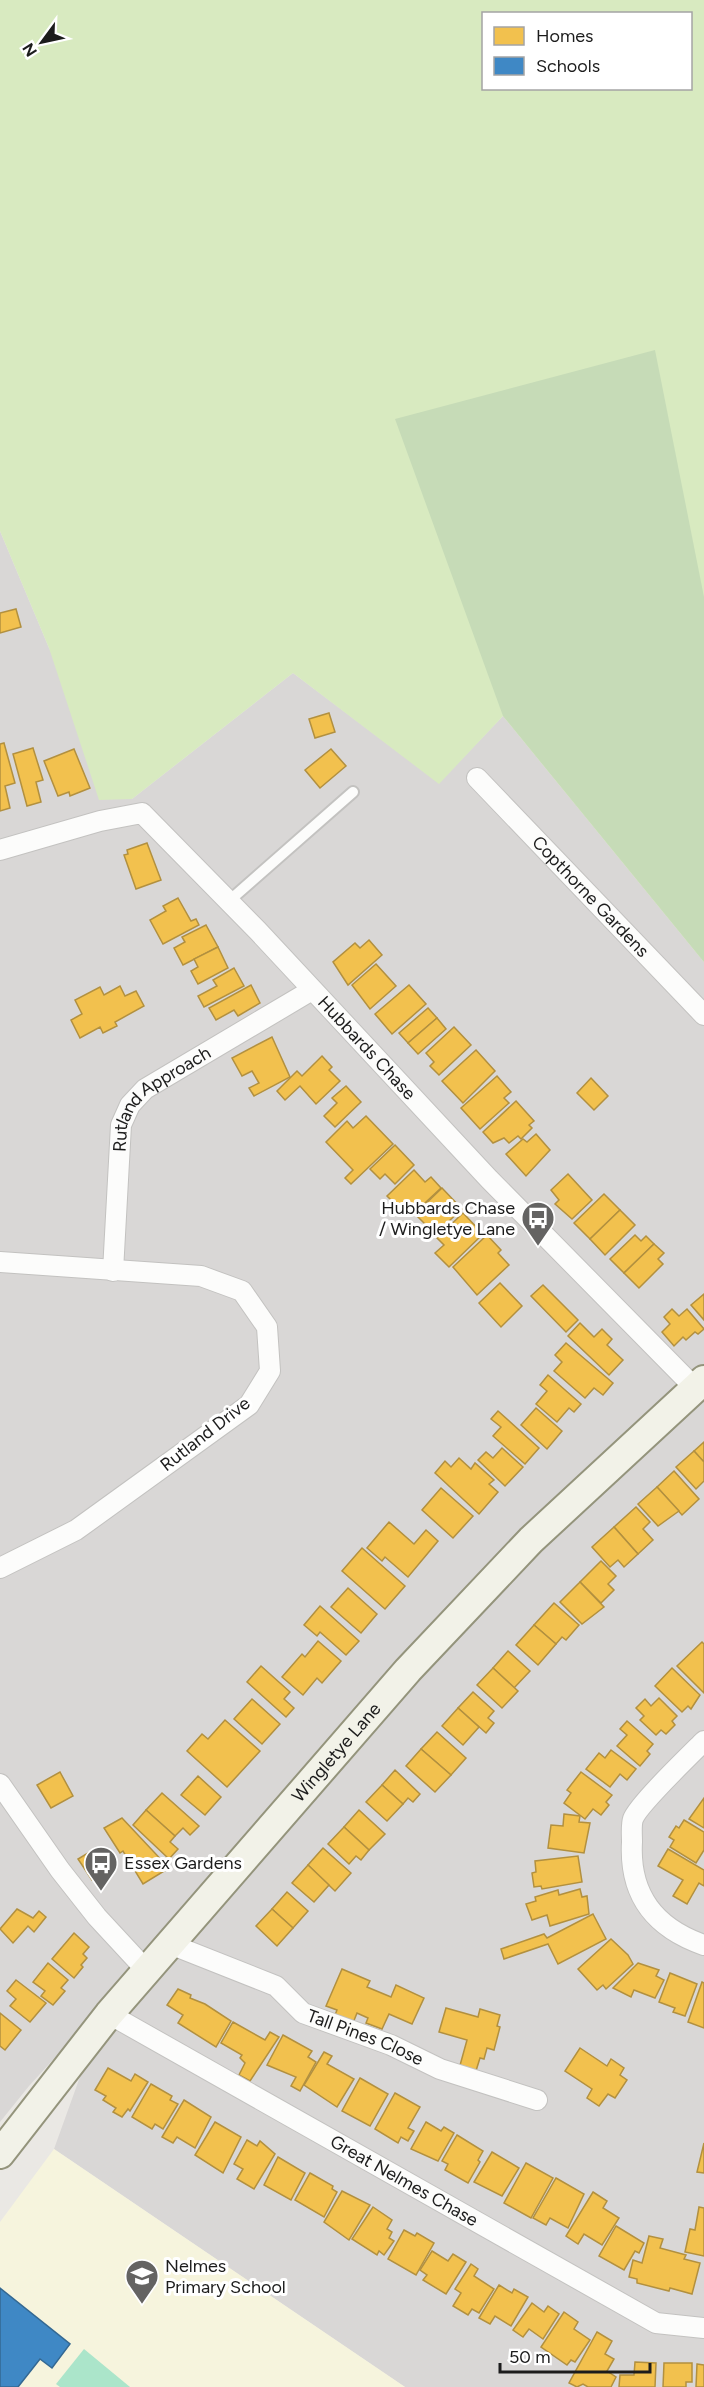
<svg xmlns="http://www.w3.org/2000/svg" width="704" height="2387" font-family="Figtree,sans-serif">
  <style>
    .residential { fill: #d9d7d6 }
    .education { fill: #f6f4dd }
    .grass { fill: #d8eac0; fill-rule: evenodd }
    .forest { fill: #c6dbb7 }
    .pitch { fill: #abe5ca }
    .homes { fill: #f2c14e; stroke: #b2903f; stroke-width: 1.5 }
    .schools { fill: #3f88c5; stroke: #346892; stroke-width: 1.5 }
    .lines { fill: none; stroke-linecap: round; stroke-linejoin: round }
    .lane-casing { stroke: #c3c2c0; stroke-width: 14 }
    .street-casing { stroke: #c3c2c0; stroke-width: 22 }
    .secondary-casing { stroke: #94947c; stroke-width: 32 }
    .lane { stroke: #fcfcfb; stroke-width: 10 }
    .street { stroke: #fcfcfb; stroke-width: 20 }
    .secondary { stroke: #f2f2e8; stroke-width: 28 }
    .labels { text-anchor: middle; stroke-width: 6; stroke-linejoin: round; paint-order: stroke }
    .street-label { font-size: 18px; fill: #1c1c1c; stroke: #fff }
    .poi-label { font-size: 18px; fill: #1c1c1c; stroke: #fff; text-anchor: start }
  </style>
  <rect width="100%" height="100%" fill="#eae8e4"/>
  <!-- residential -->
  <polygon class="residential" points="0,531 49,648 132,799 293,673 439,783 503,716 704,962 704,2387 405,2387 54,2149 81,2074 398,1681 29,2086 0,2122"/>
  <!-- education -->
  <polygon class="education" points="54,2149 405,2387 0,2387 0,2222"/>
  <!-- grass -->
  <path class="grass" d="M0,0h704v962l-201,-246 -64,68 -146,-111 -161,126 -33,1 -50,-152 -49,-117zM484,14h206v74h-206z"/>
  <!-- forest -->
  <polygon class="forest" points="655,350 704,597 704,962 503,716 395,419"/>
  <!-- pitch -->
  <polygon class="pitch" points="84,2349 130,2387 60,2387 56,2384"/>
  <!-- homes -->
  <g class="homes">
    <polygon points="16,609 21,627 0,633 0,613"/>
    <polygon points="329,713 335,732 315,738 309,719"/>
    <polygon points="4,743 15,783 5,786 10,808 0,811 0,744"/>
    <polygon points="33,748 43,780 36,782 41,802 27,806 13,754"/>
    <polygon points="74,749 90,788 70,796 69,792 58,796 44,761"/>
    <polygon points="331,749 346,766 320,788 305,770"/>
    <polygon points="147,843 161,880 136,889 124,855 128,854 127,850"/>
    <polygon points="178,898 191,921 196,919 199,925 163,944 150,920 166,911 163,906"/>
    <polygon points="206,925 218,947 183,965 174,948 185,942 182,937"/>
    <polygon points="369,940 382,955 348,985 333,962 355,943 360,948"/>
    <polygon points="218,947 228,968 198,984 191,971 198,967 194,959"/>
    <polygon points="376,964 396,986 370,1009 352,985"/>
    <polygon points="234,968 244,986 204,1007 198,996 217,986 213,980"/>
    <polygon points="251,985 260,1003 238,1016 234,1010 216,1020 209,1008"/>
    <polygon points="409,985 426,1004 392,1034 375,1014"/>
    <polygon points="120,986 125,996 136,991 144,1006 115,1022 117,1026 103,1033 100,1027 80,1038 71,1020 82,1014 75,1000 100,987 104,995"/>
    <polygon points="428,1008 437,1018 408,1043 399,1033"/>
    <polygon points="437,1018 446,1029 418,1054 408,1043"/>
    <polygon points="454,1027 471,1045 439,1075 430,1066 434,1062 426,1053"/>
    <polygon points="272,1037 290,1077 254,1096 249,1088 259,1083 252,1071 242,1076 232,1058"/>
    <polygon points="476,1050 495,1071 463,1103 442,1081"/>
    <polygon points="322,1056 332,1067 329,1070 340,1081 316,1104 300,1086 285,1100 277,1091 297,1071 302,1076"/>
    <polygon points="497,1076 511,1092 504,1098 509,1103 480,1129 461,1108"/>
    <polygon points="591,1078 608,1096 594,1110 577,1093"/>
    <polygon points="346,1086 361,1102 335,1127 324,1116 337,1103 332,1098"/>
    <polygon points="516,1101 534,1121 529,1125 532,1128 521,1139 518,1136 509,1143 504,1138 493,1143 483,1132"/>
    <polygon points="366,1116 393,1144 351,1184 345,1178 353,1170 326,1142 347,1121 353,1128"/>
    <polygon points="536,1134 550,1150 526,1176 506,1154 523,1139 527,1142"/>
    <polygon points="395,1145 414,1165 395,1184 385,1174 380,1179 370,1169"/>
    <polygon points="414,1170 425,1182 431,1177 441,1188 412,1215 401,1204 398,1207 387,1196"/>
    <polygon points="568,1174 592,1200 572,1219 555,1204 559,1200 551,1190"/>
    <polygon points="442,1188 462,1209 435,1234 415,1214"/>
    <polygon points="604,1194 620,1210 590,1239 574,1223"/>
    <polygon points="620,1210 635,1225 605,1255 590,1239"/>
    <polygon points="463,1213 483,1234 449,1267 435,1253 444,1245 437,1238"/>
    <polygon points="487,1235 501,1250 498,1253 509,1265 477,1295 453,1267"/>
    <polygon points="635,1235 641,1241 646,1236 654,1244 624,1273 610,1259"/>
    <polygon points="654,1244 664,1253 658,1259 663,1264 639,1288 624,1273"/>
    <polygon points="500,1283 522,1306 501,1327 479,1303"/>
    <polygon points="543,1285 578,1320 566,1332 531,1296"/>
    <polygon points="704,1294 704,1320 691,1305"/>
    <polygon points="672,1309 679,1316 687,1309 704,1329 698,1334 695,1332 686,1340 683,1337 674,1346 662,1332 670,1324 664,1317"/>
    <polygon points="580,1323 594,1337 602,1329 612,1339 607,1345 623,1360 609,1375 568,1336"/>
    <polygon points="566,1343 613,1383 603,1395 594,1388 585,1398 554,1371 562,1362 555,1355"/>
    <polygon points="548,1375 581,1404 574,1412 569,1408 557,1422 536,1404 547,1391 540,1385"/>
    <polygon points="536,1408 562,1431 547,1449 521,1425"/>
    <polygon points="498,1411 539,1448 525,1464 493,1436 501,1427 491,1419"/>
    <polygon points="704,1442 704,1462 694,1451"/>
    <polygon points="502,1448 523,1467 505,1486 478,1460 486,1452 493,1458"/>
    <polygon points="694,1451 704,1462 704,1481 696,1489 676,1467"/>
    <polygon points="459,1458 471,1469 475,1463 494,1480 489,1484 498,1492 479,1514 435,1473 445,1461 451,1467"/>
    <polygon points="674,1471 699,1499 682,1515 657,1487"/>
    <polygon points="657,1487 679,1511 658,1526 638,1504"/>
    <polygon points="441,1488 473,1516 453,1538 422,1510"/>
    <polygon points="636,1507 650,1522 643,1529 653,1540 638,1554 614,1527"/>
    <polygon points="389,1522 414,1544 426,1530 438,1541 408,1577 385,1557 382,1561 367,1548"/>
    <polygon points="614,1527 638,1554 624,1567 618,1560 610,1567 592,1547"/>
    <polygon points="362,1548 405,1586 385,1609 342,1571"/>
    <polygon points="601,1561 616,1576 608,1584 614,1590 601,1603 580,1582"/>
    <polygon points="580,1582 604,1607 582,1624 560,1602"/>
    <polygon points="348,1588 377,1614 361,1633 331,1607"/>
    <polygon points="554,1603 579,1625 566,1640 562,1637 556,1644 534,1625"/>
    <polygon points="320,1606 359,1641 346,1655 320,1632 317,1636 304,1625"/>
    <polygon points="534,1625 556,1644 538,1665 516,1645"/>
    <polygon points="318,1641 341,1661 322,1683 317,1678 303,1695 282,1677 302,1654 305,1657"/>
    <polygon points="702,1642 704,1644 704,1693 677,1666"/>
    <polygon points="508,1651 530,1671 514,1688 493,1668"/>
    <polygon points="261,1666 290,1692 284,1699 294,1708 286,1717 247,1682"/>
    <polygon points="493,1668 518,1691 502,1708 477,1685"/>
    <polygon points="672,1668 700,1695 691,1709 688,1706 682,1712 655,1686"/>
    <polygon points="473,1692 494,1711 488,1718 494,1723 486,1733 458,1708"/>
    <polygon points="659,1698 677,1716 672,1721 675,1725 666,1734 661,1730 656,1735 640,1720 644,1716 636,1708 645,1699 651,1706"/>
    <polygon points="252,1699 280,1724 262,1744 234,1719"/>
    <polygon points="458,1708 479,1727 463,1745 442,1726"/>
    <polygon points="225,1720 260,1751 227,1787 187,1751 202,1734 208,1739"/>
    <polygon points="627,1721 653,1744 647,1751 650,1754 640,1766 617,1746 627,1735 620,1729"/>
    <polygon points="437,1732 466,1758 451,1775 421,1749"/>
    <polygon points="421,1749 451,1775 435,1792 406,1766"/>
    <polygon points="611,1750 636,1769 627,1780 620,1774 610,1787 586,1769 599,1753 605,1758"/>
    <polygon points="395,1770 420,1794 413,1802 408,1798 403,1804 382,1785"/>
    <polygon points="60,1772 73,1796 51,1808 37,1785"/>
    <polygon points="581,1772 612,1795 606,1802 609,1805 601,1815 593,1809 585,1819 564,1803 571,1793 567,1790"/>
    <polygon points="198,1776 221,1797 205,1815 181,1795"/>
    <polygon points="382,1785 403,1804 387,1821 366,1802"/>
    <polygon points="162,1793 199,1826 190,1835 183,1828 175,1836 146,1810"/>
    <polygon points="704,1798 704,1828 689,1819"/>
    <polygon points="146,1810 175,1836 170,1842 178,1849 169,1859 133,1825"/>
    <polygon points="359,1810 385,1834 369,1850 344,1827"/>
    <polygon points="564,1814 580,1816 579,1822 590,1823 584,1853 548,1848 551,1825 563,1826"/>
    <polygon points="122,1818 169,1868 143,1884 123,1851 120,1853 104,1828"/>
    <polygon points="684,1820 704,1832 704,1850 696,1863 670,1847 674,1840 669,1837 676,1826 679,1828"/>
    <polygon points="344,1827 369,1850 361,1860 356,1856 349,1864 328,1844"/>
    <polygon points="323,1848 351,1873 335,1891 308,1865"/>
    <polygon points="668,1849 704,1870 704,1886 699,1883 687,1904 673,1896 683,1880 658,1866"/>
    <polygon points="93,1850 107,1871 92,1880 78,1859"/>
    <polygon points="578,1856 582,1882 542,1889 541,1886 534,1887 532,1873 536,1872 535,1861"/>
    <polygon points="308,1865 329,1885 314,1902 292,1883"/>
    <polygon points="580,1889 582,1897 587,1896 589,1914 550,1926 547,1915 532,1920 526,1904 536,1901 535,1897 558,1890 559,1895"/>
    <polygon points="287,1892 308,1911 293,1928 272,1909"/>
    <polygon points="17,1909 33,1918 39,1911 46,1917 34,1932 28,1926 13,1943 0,1929"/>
    <polygon points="272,1909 293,1928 277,1946 256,1926"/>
    <polygon points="593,1914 606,1939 558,1964 548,1944 504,1959 501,1949 544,1934 547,1938"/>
    <polygon points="74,1933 89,1947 83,1954 87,1958 81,1965 83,1967 74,1978 52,1959"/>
    <polygon points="611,1939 628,1955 633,1964 606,1989 603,1985 597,1990 578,1969"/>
    <polygon points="48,1963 68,1980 61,1988 65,1991 53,2005 41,1996 45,1991 33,1982"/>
    <polygon points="638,1963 659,1970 656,1976 664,1980 655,1998 634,1990 631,1997 613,1988"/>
    <polygon points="342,1969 370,1981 367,1987 391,1997 396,1985 424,1998 412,2024 389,2014 382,2029 366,2023 368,2018 357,2013 353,2023 335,2015 337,2010 326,2006"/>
    <polygon points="670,1973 697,1984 685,2016 673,2012 675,2008 659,2002"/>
    <polygon points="16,1980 46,2003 30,2022 10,2006 16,1999 7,1991"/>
    <polygon points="702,1982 704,1983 704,2028 688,2022"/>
    <polygon points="178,1989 191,1995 190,1998 205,2004 231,2021 216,2047 178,2023 183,2015 167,2005"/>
    <polygon points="446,2008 478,2017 480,2009 500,2015 497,2026 500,2027 494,2050 487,2048 484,2059 480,2058 475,2074 459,2069 467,2040 439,2032"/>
    <polygon points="0,2013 21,2030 5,2050 0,2046"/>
    <polygon points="233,2022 265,2040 270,2032 279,2037 250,2081 239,2075 245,2063 240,2058 242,2055 221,2043"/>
    <polygon points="283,2035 312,2051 308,2057 316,2062 300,2091 291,2086 296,2077 267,2065"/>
    <polygon points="580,2048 607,2066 611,2059 624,2068 620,2075 627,2080 615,2098 608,2094 599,2106 587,2098 592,2089 565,2071"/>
    <polygon points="324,2052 332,2056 327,2064 354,2079 337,2107 304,2085"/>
    <polygon points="108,2068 131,2081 135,2074 148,2082 130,2111 128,2109 122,2117 113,2112 116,2108 103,2100 106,2096 95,2090"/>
    <polygon points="360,2078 388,2094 370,2126 342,2111"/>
    <polygon points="151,2084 172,2096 170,2100 178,2104 163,2129 155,2124 152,2129 132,2117"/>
    <polygon points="395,2093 420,2107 408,2128 414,2131 408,2141 401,2137 398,2143 375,2129"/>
    <polygon points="184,2100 211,2117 195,2148 177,2137 173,2143 162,2137"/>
    <polygon points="215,2122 241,2137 223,2173 195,2155"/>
    <polygon points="426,2122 441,2131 444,2127 454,2133 438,2161 411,2149"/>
    <polygon points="457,2135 483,2151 478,2160 480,2162 468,2183 445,2170 448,2164 442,2161"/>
    <polygon points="247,2140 257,2146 260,2141 275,2154 254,2189 237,2179 243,2169 234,2164"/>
    <polygon points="704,2143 704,2173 697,2172"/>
    <polygon points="492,2152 519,2168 502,2196 474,2182"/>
    <polygon points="278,2157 305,2173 291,2200 264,2185"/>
    <polygon points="526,2163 553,2178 531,2218 504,2203"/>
    <polygon points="310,2173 333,2186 332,2189 337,2192 324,2217 295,2200"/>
    <polygon points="556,2178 584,2194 568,2228 550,2218 546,2225 533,2218"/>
    <polygon points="342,2191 370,2205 349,2240 324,2222"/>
    <polygon points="593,2192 607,2201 603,2208 619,2218 602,2245 584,2234 578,2244 566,2236"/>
    <polygon points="373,2207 392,2220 387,2229 392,2232 389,2238 394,2241 384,2255 379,2251 377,2255 352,2239"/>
    <polygon points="699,2207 704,2208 704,2256 685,2252 690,2229 695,2230"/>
    <polygon points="616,2226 644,2243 639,2253 635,2251 624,2270 599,2256"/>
    <polygon points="404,2230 415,2236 417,2233 434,2243 416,2275 388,2259"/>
    <polygon points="649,2236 663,2239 660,2248 686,2255 684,2259 700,2263 692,2294 670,2288 669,2291 637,2283 637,2279 629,2277 633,2260 642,2263"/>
    <polygon points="432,2251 448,2261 453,2254 466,2262 446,2294 423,2280 427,2275 420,2270"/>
    <polygon points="471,2264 478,2269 474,2276 494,2289 479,2313 472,2309 468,2315 453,2306 461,2293 455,2289"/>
    <polygon points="499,2285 512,2293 514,2289 528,2297 511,2326 495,2316 490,2324 479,2318"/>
    <polygon points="532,2303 544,2312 548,2306 559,2314 543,2339 529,2329 523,2337 513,2330"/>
    <polygon points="564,2312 578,2322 574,2329 590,2340 575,2362 571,2360 567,2365 541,2347"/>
    <polygon points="597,2332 612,2341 605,2354 614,2359 607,2371 616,2377 611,2387 588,2387 583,2384 577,2387 569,2383"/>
    <polygon points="635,2362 656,2363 655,2387 619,2387 620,2375 634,2375"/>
    <polygon points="664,2363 692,2363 692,2382 686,2382 686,2387 663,2387"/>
    <polygon points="697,2364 704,2365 704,2387 696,2387"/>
  </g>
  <!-- schools -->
  <polygon class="schools" points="0,2288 70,2344 52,2368 40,2359 18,2387 0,2387"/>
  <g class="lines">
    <!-- lane casing -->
    <g class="lane-casing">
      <polyline id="lane" points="229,901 353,792"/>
    </g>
    <!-- street casing -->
    <g class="street-casing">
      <g id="street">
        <path id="s1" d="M477,778l227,237"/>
        <path id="s2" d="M0,850l100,-29 42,-8 116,118 231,248 206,209"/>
        <polyline points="0,1262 201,1276 242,1291 267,1327 270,1371 249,1405 76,1530 0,1568"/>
        <path id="s3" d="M113,1271l8,-146 9,-20 15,-16 167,-99"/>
        <path d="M704,1741c-13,13 -66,64 -71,78 -2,6 -1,16 -1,23 -3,53 23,86 72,103"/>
        <polyline points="0,1784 60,1870 97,1917 147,1971"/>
        <path id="s4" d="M170,1944l106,42 27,27 88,32 49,24 97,31"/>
        <path id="s5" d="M109,2014l547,309 48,5"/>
      </g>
    </g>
    <!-- secondary casing -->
    <g class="secondary-casing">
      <g id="secondary">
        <path id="s6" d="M0,2154l109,-140 299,-344 123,-130 173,-160"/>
      </g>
    </g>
    <!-- lane -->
    <use href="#lane" class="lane"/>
    <!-- street -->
    <use href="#street" class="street"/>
    <!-- secondary -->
    <use href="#secondary" class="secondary"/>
  </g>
  <!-- icons -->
  <defs>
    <g id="bus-pin" transform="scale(1.725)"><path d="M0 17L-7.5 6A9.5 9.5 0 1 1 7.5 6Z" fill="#646362" stroke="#fff"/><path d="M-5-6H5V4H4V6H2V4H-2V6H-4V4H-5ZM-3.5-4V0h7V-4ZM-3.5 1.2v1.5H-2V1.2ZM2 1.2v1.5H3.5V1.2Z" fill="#fff"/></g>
    <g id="school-pin" transform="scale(1.725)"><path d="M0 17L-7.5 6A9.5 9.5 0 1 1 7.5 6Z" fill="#646362" stroke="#fff"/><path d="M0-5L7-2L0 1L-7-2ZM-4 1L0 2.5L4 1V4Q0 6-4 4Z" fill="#fff"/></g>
  </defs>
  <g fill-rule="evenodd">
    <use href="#bus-pin" x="538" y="1218"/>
    <use href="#bus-pin" x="101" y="1863"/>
    <use href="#school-pin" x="142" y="2276"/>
  </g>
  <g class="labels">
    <!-- street labels -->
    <g class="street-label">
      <text dy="6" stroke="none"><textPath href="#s1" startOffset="164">Copthorne Gardens</textPath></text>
      <text dy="6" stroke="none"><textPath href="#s2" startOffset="472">Hubbards Chase</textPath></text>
      <text dy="6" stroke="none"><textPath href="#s3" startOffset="192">Rutland Approach</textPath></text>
      <text transform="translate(205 1434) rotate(-38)" y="6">Rutland Drive</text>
      <text dy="6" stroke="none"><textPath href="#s6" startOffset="524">Wingletye Lane</textPath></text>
      <text dy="6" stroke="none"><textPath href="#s4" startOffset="219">Tall Pines Close</textPath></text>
      <text dy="6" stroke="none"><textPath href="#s5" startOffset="339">Great Nelmes Chase</textPath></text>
    </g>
    <!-- poi labels -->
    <g class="poi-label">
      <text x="515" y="1214" text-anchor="end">Hubbards Chase<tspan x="515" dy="21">/ Wingletye Lane</tspan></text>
      <text x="124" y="1869">Essex Gardens</text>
      <text x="165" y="2272">Nelmes<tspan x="165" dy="21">Primary School</tspan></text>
    </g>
  </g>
  <!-- legend -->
  <rect x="482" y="12" width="210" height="78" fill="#ffffff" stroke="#a4a4a4" stroke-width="1.5"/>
  <rect x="494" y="27" width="30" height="18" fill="#f2c14e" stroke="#a4a4a4" stroke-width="1.5"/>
  <text x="536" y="42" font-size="18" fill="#1c1c1c">Homes</text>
  <rect x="494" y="57" width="30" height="18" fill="#3f88c5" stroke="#a4a4a4" stroke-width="1.5"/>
  <text x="536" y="72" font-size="18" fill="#1c1c1c">Schools</text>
  <!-- north arrow -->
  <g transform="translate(42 42) rotate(237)" stroke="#ffffff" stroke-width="4.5" paint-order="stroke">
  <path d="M0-4.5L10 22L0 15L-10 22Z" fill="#1c1c1c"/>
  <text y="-9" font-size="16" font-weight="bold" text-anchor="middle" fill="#1c1c1c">N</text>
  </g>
  <!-- scale -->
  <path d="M500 2363v9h150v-9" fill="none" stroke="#1c1c1c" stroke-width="3"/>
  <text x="509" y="2363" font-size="18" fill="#1c1c1c" stroke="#ffffff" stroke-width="4.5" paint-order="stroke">50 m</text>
</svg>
